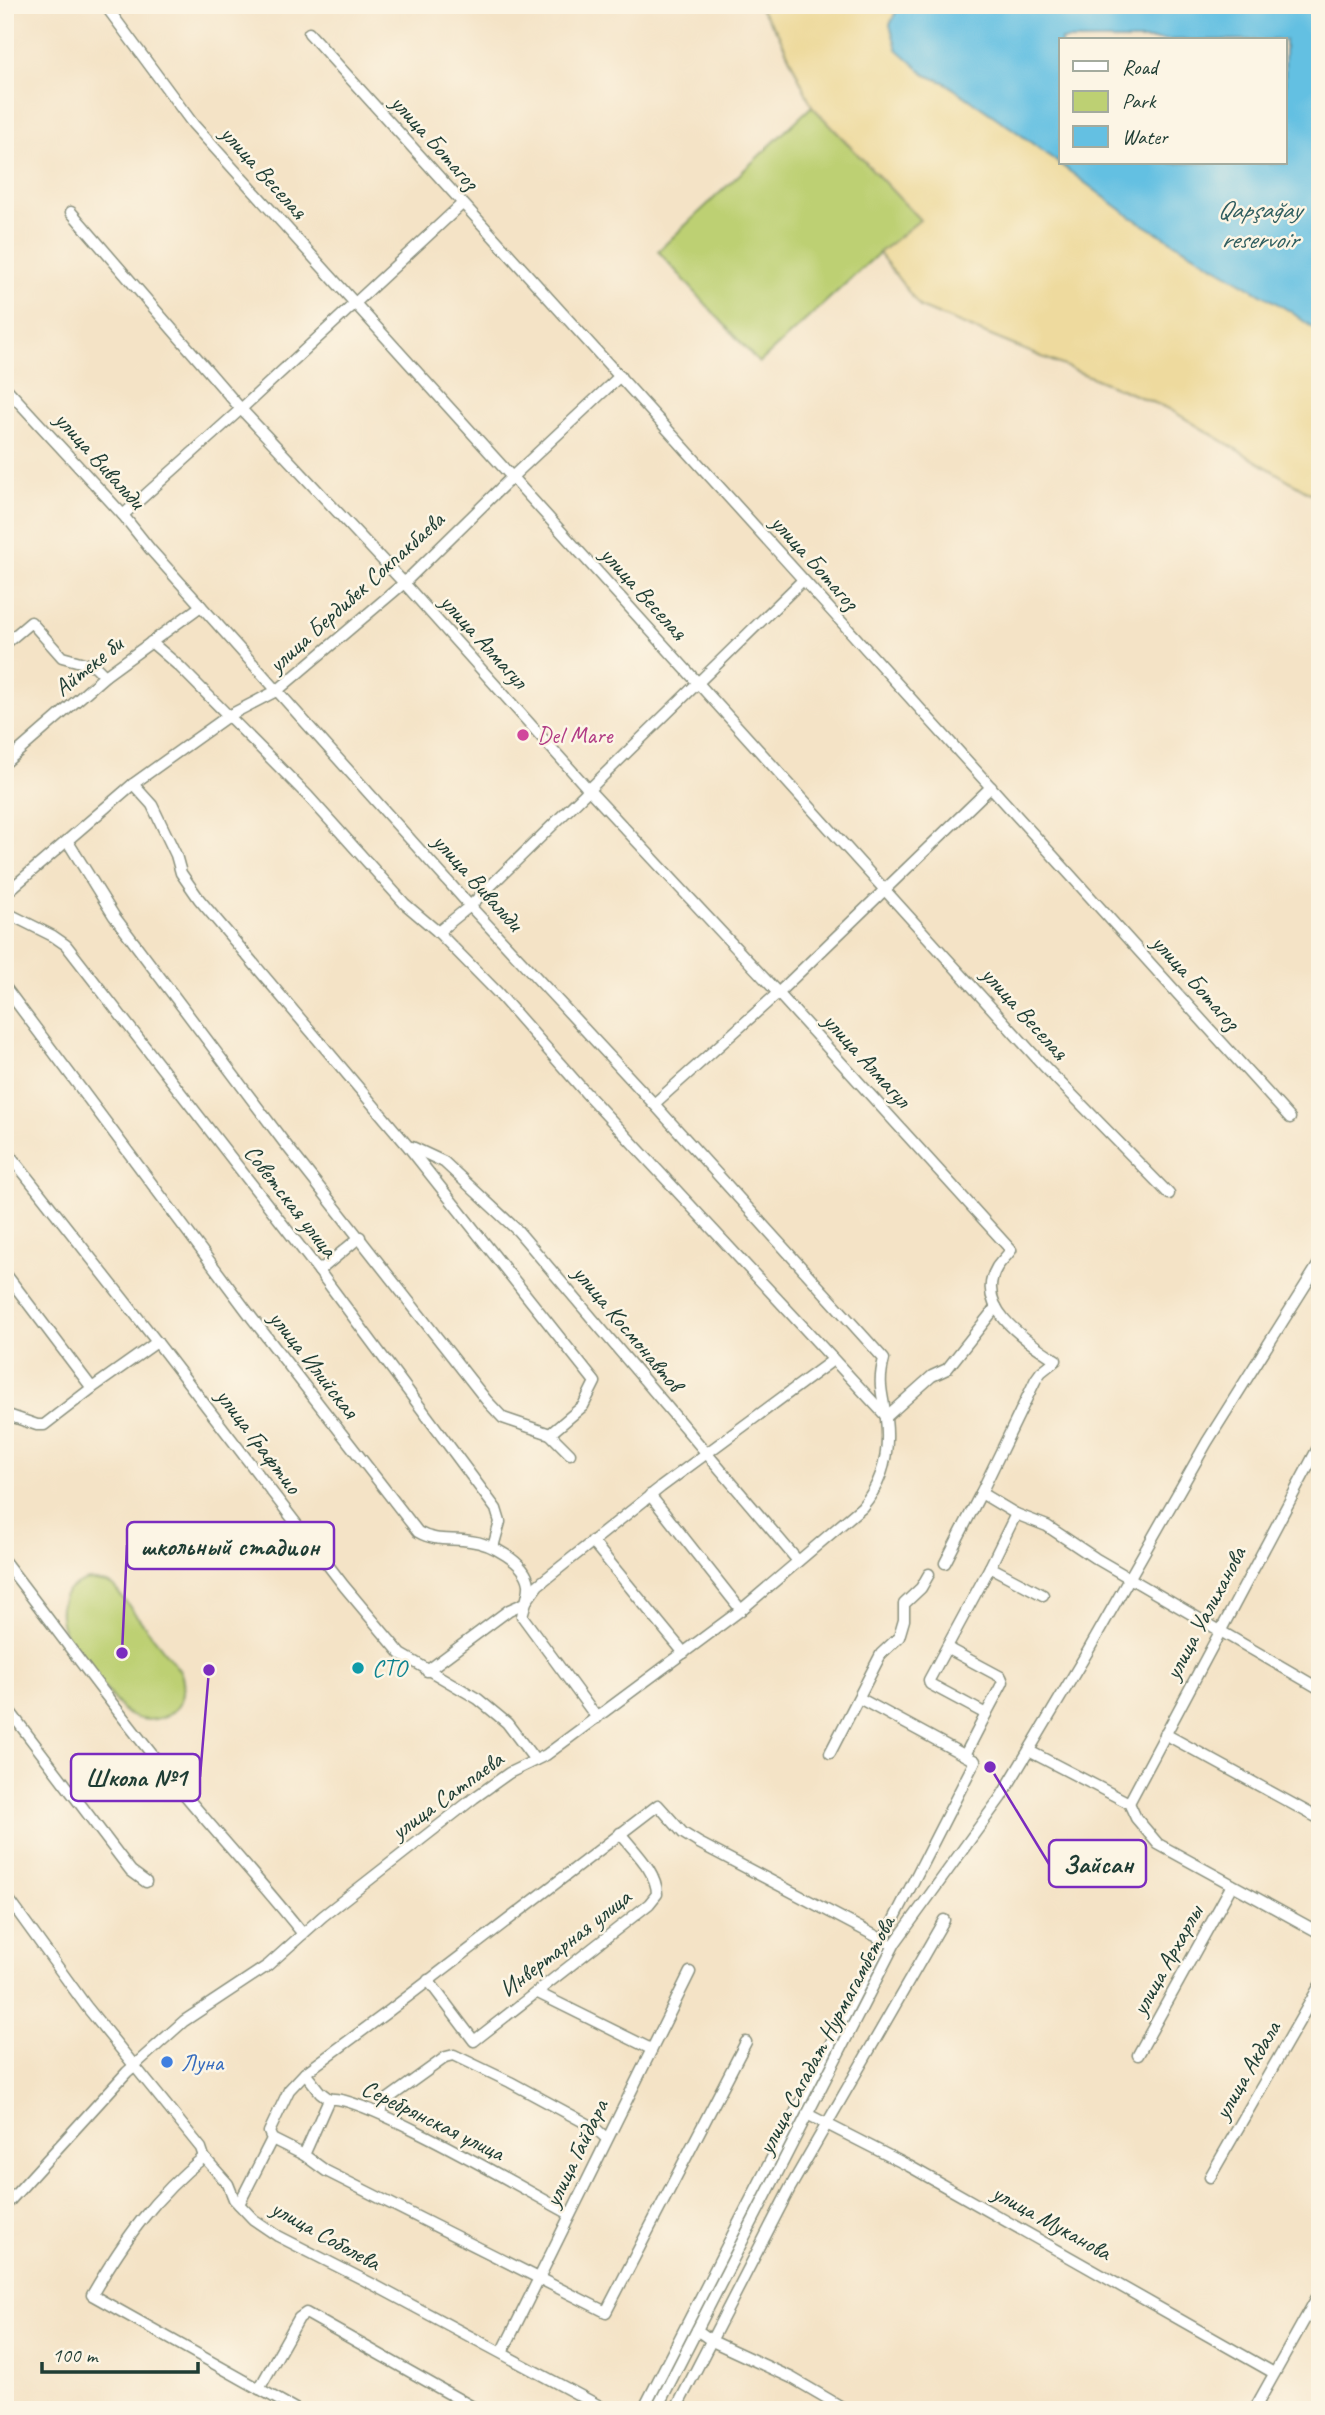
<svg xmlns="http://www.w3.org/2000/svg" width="1325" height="2415" font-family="Caveat,sans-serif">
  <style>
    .green { fill: #bdd073; stroke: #6e8654; stroke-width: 2 }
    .sand { fill: #eeda9e; stroke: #868c69; stroke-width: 2 }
    .water { fill: #64c0e2; stroke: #427e8b; stroke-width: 2; fill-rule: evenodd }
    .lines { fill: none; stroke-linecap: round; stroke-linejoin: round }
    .minor-casing { stroke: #8a907d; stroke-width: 13 }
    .minor { stroke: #fff; stroke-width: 10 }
    .hotel-dot { fill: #d1479c; stroke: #fcf5e5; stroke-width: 2.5 }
    .culture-dot { fill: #0f9aa8; stroke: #fcf5e5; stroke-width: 2.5 }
    .shop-dot { fill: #3f7fe0; stroke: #fcf5e5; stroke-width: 2.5 }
    .labels { text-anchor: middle; stroke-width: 5; stroke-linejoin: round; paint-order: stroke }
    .street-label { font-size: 24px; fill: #1f3d34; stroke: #fcf5e5 }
    .hotel-label { font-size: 24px; fill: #b23c85; stroke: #fcf5e5; text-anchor: start }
    .culture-label { font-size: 24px; fill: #0d838f; stroke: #fcf5e5; text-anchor: start }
    .shop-label { font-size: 24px; fill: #366cbe; stroke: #fcf5e5; text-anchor: start }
    .water-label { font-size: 26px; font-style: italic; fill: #305e60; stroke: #fcf5e5 }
    .leader { fill: none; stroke: #7b2cbf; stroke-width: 2.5 }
    .callout-dot { fill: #7b2cbf; stroke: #fcf5e5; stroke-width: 2.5 }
    .callout { fill: #fcf5e5; stroke: #7b2cbf; stroke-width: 2.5 }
    .callout-label { font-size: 26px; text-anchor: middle; font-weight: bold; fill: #1f3d34 }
  </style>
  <rect width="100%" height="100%" fill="#fcf5e5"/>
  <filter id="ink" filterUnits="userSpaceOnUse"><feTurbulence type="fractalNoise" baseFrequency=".0143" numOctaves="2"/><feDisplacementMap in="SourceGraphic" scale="14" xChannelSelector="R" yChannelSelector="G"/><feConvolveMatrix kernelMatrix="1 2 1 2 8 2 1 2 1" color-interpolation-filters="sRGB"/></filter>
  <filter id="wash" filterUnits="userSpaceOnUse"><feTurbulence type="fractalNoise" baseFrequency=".00686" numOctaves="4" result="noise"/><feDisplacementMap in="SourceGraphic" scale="28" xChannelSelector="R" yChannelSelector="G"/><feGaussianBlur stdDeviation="1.57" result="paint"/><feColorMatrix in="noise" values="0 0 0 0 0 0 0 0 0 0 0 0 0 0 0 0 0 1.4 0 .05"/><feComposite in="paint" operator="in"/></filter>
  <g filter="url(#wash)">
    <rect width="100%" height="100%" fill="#f4e3c6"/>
    <!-- green -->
    <g class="green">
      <polygon points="812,106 921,220 879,253 759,363 658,251"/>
      <path d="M89,1580l18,3 7,4 66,84c5,11 5,25 -2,35 -10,15 -35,17 -49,9 -14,-8 -52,-65 -64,-81 -9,-26 -5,-47 24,-54z"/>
    </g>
    <!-- sand -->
    <polygon class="sand" points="757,5 899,5 890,25 925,75 944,82 1013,129 1131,217 1290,311 1320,333 1320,499 1169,409 920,307 879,253 920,220 812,106 778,33"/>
    <!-- water -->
    <path class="water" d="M899,5h421v328l-30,-22 -159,-94 -118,-88 -69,-47 -18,-7 -29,-26 -7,-24zM1061,40h224v123h-224z"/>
  </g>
  <g filter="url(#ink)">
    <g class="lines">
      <!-- minor casing -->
      <g class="minor-casing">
        <g id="minor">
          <polyline points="105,5 193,124 1043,1065 1169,1194"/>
          <polyline points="309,33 1290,1118"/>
          <path d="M71,212l170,197 163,174 185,207 189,203 233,257c-4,6 -10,11 -14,17 -25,41 32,75 59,93l-15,12 -5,7 -55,114"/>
          <path d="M5,387l118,128 27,34 320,357 184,198 230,255c-7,27 -1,34 2,60 4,33 -3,63 -24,88l-121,103 -195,145 -37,18 -35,25 -151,118 -56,50 -83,55 -57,51 -122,134"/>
          <polyline points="123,515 241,409 462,204"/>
          <polyline points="151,642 180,667 308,796 405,904 438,932 498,993 585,1092 886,1416"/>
          <polyline points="5,644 31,622 62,657 95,666 105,676"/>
          <polyline points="5,763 105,676 201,606"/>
          <polyline points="133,784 152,805 176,855 181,873 199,899 407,1145 595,1382 583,1406 550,1434"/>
          <polyline points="68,842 114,916 283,1141 487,1401 503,1418 550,1434 570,1454"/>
          <polyline points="5,894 133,784 228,716 278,690 404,583 512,477 620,376"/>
          <polyline points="5,912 53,936 66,945 319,1271 496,1509 500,1522 493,1547"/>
          <polyline points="438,932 470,906 803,580"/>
          <path d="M5,987l247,331 166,214c17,10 34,6 52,9 20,2 56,21 59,43 1,9 -5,23 -7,32l75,102"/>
          <polyline points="654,1104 778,993 991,787"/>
          <polyline points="412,1147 444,1162 518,1231 798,1561"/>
          <polyline points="5,1149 157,1342 344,1586 401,1654 478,1699 507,1723 535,1760"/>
          <polyline points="319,1271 360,1237"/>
          <polyline points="5,1273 92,1388"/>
          <polyline points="5,1414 37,1425 44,1425 92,1388 157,1342"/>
          <polyline points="886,1417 932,1376 947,1369 996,1307"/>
          <polyline points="650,1495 741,1610"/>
          <polyline points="592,1541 684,1653"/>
          <path d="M5,1562c60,78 117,158 180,233 39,47 80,91 118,139"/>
          <polyline points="945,1563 981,1493 1016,1514 1047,1526 1095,1558 1320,1689"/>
          <polyline points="990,1567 1016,1514"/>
          <polyline points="947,1648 1001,1677 1003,1682 986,1714"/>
          <polyline points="427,1671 509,1610 525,1603 538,1585 661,1487 833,1360"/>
          <polyline points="5,1705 131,1871 146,1882"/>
          <polyline points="1165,1734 1320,1819"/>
          <polyline points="1029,1751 1129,1803 1136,1818 1158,1844 1320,1933"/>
          <polyline points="830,1753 881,1654 899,1637 904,1620 904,1604 921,1588 929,1574"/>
          <polyline points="965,1755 986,1714 930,1684 929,1680 990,1567 1043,1595"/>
          <polyline points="1129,1803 1320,1444"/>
          <polyline points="5,1894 86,2006 201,2148 204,2157 228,2184 234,2199 253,2219 278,2236 376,2286 607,2410"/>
          <path d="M428,1980l46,61 175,-137 8,-10c0,-23 -24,-44 -37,-61"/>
          <polyline points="538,1993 651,2049"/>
          <polyline points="1138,2055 1232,1885"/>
          <polyline points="329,2099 320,2092 305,2073 385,2014 658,1805 683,1833 699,1843 887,1942"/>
          <polyline points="380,2113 385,2101 446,2057 454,2055 510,2082 595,2128 606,2138"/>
          <polyline points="807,2114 909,2166 1274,2373"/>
          <polyline points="272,2139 304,2155 326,2171 606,2312 746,2042"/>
          <path d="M304,2155l25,-56c34,-5 201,94 241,115"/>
          <path d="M204,2157c-50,40 -80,83 -112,138l205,115"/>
          <polyline points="1210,2177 1320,1985"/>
          <polyline points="239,2204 272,2139 269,2132 289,2090 305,2073"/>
          <polyline points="697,2330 712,2341 792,2378 847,2410"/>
          <polyline points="502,2353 690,1972"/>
          <polyline points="259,2389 299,2318 306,2313 478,2410"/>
          <polyline points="643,2410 975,1761 859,1698"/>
          <polyline points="656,2410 895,1943 1001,1797 1088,1651 1207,1442 1320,1262"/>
          <polyline points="683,2410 677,2407 790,2188 944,1920"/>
          <polyline points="1254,2410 1320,2292"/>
        </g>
      </g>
      <!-- minor -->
      <use href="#minor" class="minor"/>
    </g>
  </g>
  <!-- markers -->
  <circle class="hotel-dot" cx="523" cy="735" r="7"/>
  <circle class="culture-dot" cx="358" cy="1668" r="7"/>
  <circle class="shop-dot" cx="167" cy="2062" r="7"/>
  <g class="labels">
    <!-- street labels -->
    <g class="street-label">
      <text transform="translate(435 142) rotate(48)" y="8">улица Ботагоз</text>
      <text transform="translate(264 172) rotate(48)" y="8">улица Веселая</text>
      <text transform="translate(100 460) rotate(48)" y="8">улица Вивальди</text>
      <text transform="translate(815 562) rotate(48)" y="8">улица Ботагоз</text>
      <text transform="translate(356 592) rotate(-42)" y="8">улица Бердибек Сокпакбаева</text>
      <text transform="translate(644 593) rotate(48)" y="8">улица Веселая</text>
      <text transform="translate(484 641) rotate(48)" y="8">улица Алмагул</text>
      <text transform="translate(88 666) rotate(-39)" y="8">Айтеке би</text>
      <text transform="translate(478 882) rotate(48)" y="8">улица Вивальди</text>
      <text transform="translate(1196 982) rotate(48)" y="8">улица Ботагоз</text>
      <text transform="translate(1025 1013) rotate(48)" y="8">улица Веселая</text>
      <text transform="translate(867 1060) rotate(48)" y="8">улица Алмагул</text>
      <text transform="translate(291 1201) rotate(52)" y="8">Советская улица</text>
      <text transform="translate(628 1328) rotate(50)" y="8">улица Космонавтов</text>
      <text transform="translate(314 1364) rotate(52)" y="8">улица Илийская</text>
      <text transform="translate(259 1441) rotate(53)" y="8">улица Графтио</text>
      <text transform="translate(1205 1613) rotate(-62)" y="8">улица Уалиханова</text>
      <text transform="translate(447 1795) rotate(-36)" y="8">улица Сатпаева</text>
      <text transform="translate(565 1943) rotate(-38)" y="8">Инвертарная улица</text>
      <text transform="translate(1167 1960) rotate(-61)" y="8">улица Архарлы</text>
      <text transform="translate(826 2035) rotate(-62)" y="8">улица Сагадат Нурмагамбетова</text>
      <text transform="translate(1247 2070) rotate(-60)" y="8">улица Акдала</text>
      <text transform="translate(433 2120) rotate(26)" y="8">Серебрянская улица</text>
      <text transform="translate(576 2153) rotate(-64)" y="8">улица Гайдара</text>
      <text transform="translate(1052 2222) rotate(29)" y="8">улица Муканова</text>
      <text transform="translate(326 2235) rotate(29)" y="8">улица Соболева</text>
    </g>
    <!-- hotel labels -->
    <g class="hotel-label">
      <text x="537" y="743">Del Mare</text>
    </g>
    <!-- culture labels -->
    <g class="culture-label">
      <text x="372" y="1676">СТО</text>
    </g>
    <!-- shop labels -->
    <g class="shop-label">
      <text x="181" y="2070">Луна</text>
    </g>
    <!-- water labels -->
    <g class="water-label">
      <text x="1259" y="218">Qapşağay<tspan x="1259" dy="30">reservoir</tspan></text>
    </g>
  </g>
  <!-- callouts -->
  <path class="leader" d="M122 1653L127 1545M209 1670L200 1777M990 1767L1049 1864"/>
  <g class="callout-dot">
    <circle cx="122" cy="1653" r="7"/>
    <circle cx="209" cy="1670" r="7"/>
    <circle cx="990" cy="1767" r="7"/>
  </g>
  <g class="callout">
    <rect x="127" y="1522" width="207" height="47" rx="7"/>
    <rect x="71" y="1754" width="129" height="47" rx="7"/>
    <rect x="1049" y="1840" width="97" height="47" rx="7"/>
  </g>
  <g class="callout-label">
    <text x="230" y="1555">школьный стадион</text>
    <text x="136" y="1786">Школа №1</text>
    <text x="1098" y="1873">Зайсан</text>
  </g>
  <!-- margin -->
  <rect width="1325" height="2415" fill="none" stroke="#fcf5e5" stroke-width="28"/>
  <!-- legend -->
  <rect x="1059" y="38" width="228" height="126" fill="#fcf5e5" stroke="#a4ab9e" stroke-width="2"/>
  <rect x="1073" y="61" width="35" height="10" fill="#ffffff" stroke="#a4ab9e" stroke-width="2"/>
  <text x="1122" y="74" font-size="21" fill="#1f3d34">Road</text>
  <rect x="1073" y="91" width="35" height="21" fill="#bdd073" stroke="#a4ab9e" stroke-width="2"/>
  <text x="1122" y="108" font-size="21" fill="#1f3d34">Park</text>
  <rect x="1073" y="126" width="35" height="21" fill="#64c0e2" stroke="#a4ab9e" stroke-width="2"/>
  <text x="1122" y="144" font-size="21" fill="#1f3d34">Water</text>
  <!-- scale -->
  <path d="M42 2362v10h156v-10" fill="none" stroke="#1f3d34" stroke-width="3.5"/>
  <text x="52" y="2362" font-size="21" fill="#1f3d34" stroke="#fcf5e5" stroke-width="5" paint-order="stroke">100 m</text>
</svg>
